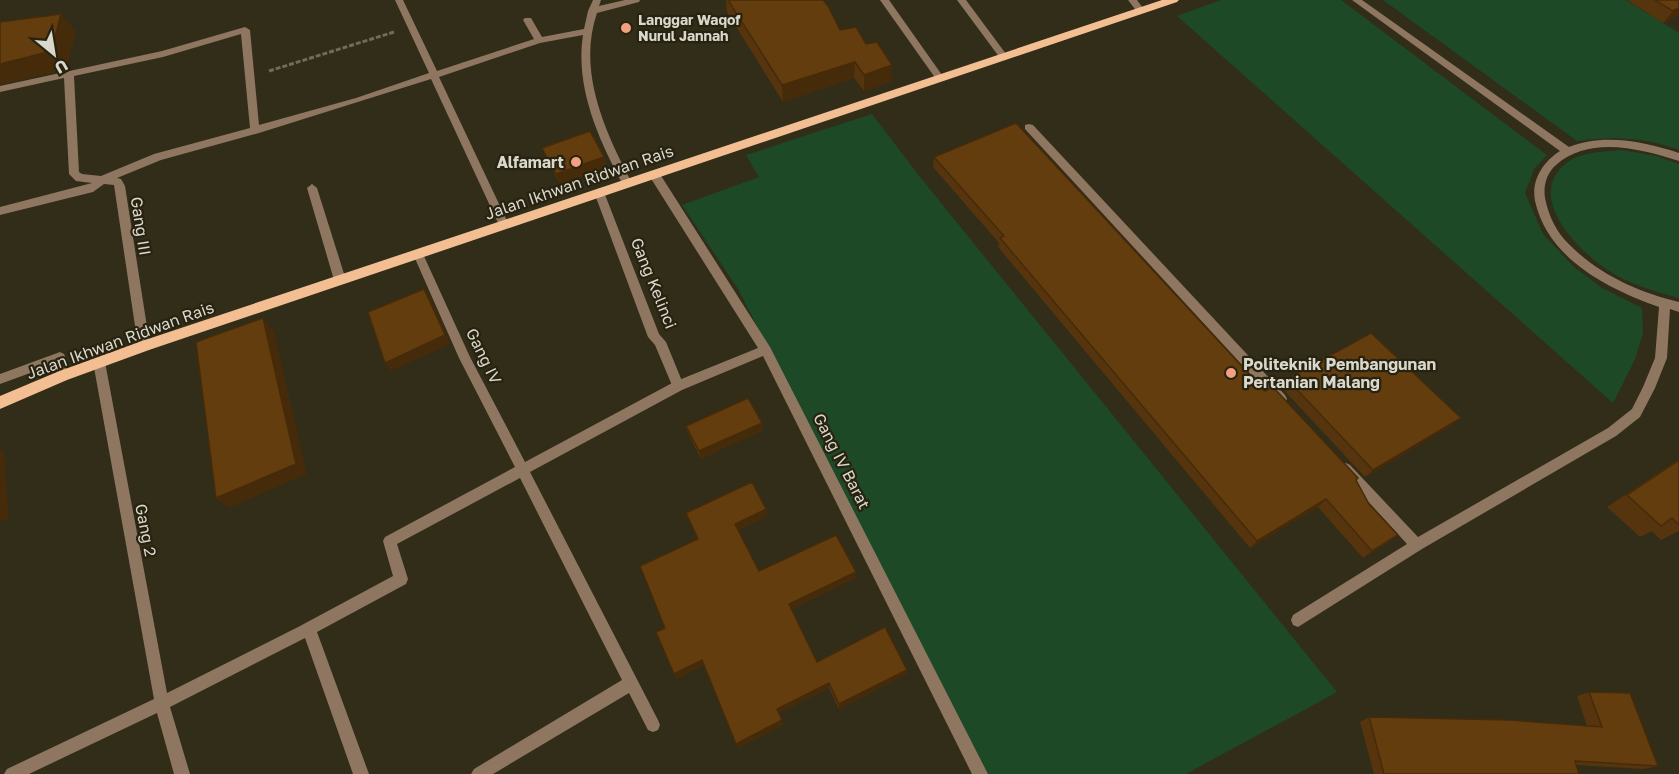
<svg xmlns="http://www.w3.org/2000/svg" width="1679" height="774" font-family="'Golos Text',sans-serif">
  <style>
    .green { fill: #1e4927 }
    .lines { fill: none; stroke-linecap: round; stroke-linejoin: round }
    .path { stroke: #6f6c5b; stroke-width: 3; stroke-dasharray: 5 2; stroke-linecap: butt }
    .service { fill: #8f7660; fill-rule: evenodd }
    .minor { fill: #8f7660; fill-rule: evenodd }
    .primary { fill: #f3be91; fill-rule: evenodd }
    .wall { fill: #56340d }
    .shaded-wall { fill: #462b0a }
    .building { fill: #643d0f; stroke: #462b0a; stroke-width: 1.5 }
    .poi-dot { fill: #f3a081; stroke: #272310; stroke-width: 2 }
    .labels { text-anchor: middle; stroke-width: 4.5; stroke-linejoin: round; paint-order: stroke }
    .far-poi-label { font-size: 14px; font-weight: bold; fill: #dad8cc; stroke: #272310; text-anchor: start }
    .poi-label { font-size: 16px; font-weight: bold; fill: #dad8cc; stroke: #272310; text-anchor: end }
    .street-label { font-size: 16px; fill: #dad8cc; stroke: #272310 }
  </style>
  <rect width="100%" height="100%" fill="#312d19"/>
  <!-- green -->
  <g class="green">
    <polygon points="1221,0 1341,0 1547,155 1534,169 1525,193 1543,234 1574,267 1602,288 1642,308 1643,333 1635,359 1613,403 1177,16"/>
    <path d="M1383,0h243l53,33v117c-34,-13 -66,-14 -102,-9z"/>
    <polygon points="872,114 920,177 1337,692 1186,774 988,774 738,289 682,205 759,177 746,155"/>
    <path d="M1622,150l34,6 23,8v134c-25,-7 -51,-14 -73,-29 -29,-20 -83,-74 -38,-107 15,-11 36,-10 54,-12z"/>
  </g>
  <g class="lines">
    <!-- path -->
    <polyline class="path" points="269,71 394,32"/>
    <!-- service -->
    <g class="service">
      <path d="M1352,0h10l207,147c35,-14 76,-5 110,6v8c-38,-12 -89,-26 -123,4 -9,8 -13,20 -11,33 3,15 9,29 19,41 30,33 72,53 115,63v10l-9,-3 -3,49 -12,30 -15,29 -24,19 -194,113 -124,78 -5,-2 -2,-5 2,-5 114,-71 -65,-71 -2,-4 2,-4 4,-2 4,2 68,72 190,-109 24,-19 11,-22 12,-29 4,-51c-51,-18 -111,-48 -124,-106 -4,-21 8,-39 25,-50z"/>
      <polygon points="1029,124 1033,125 1285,395 1287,399 1285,403 1281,404 1277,403 1025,129 1025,125"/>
      <polygon points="312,184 317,188 346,280 340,284 334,280 307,188"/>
      <polygon points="599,188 604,192 659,334 666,342 684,386 682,390 674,390 655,345 648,337 594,192"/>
    </g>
    <!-- minor -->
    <g class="minor">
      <path d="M395,0h8l34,71 97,-32 -11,-19 2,-2h6l11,19 42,-8 4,-18 5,-11h8l-2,6 26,-6h15l-1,2 -42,11c-20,58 8,119 35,170l-1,3h-8l-1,-3c-24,-45 -47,-96 -39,-148l-43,8 -101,34 70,148 -5,4 -5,-4 -68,-146 -172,54 -98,27 -44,18 4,1 4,7 25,160 -2,3h-8l-2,-3 -24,-161 -10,-1 -11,8 -93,23v-8l92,-24 -16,-2 -7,-7 -5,-96 -64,14v-6l162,-35 83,-24 5,3 9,95 97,-27 73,-25zM241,34l9,94 -96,26 -53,22 -19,-2 -3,-2 -5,-96 89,-19z"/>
      <polygon points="880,0 889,0 942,75 942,79 936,79"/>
      <polygon points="957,0 966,0 1006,54 1006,58 1000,58"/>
      <polygon points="1128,0 1137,0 1145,11 1144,13 1138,13"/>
      <polygon points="654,170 658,171 770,347 988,774 972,774 763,356 682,390 530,472 658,720 660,725 658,730 653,732 648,730 629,693 493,774 471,774 474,769 622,680 520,478 397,544 408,579 406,584 317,632 369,774 353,774 305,638 170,707 190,774 174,774 157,713 29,774 4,774 7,769 154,699 93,362 95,359 103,359 105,362 167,693 300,626 393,576 383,541 385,537 515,467 459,358 413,254 414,251 422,251 423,254 470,357 525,462 674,382 758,348 650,177 649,174"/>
      <path d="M60,352l4,2c3,6 5,19 2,26h-8l-3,-16 -55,20v-10z"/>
    </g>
    <!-- primary -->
    <polygon class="primary" points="1162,0 1179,0 1177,2 149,350 67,380 0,409 0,396 57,372 139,342"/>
  </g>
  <!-- wall -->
  <g class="wall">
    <polygon points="726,0 823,0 840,30 866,44 892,65 892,81 864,91 854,78 783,102 727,12"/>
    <polygon points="1627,0 1679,0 1679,15 1663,23"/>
    <polygon points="542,148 604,157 607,166 560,184 546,158"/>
    <polygon points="934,157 1265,391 1356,480 1389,542 1363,558 1318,507 1250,548 998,247 999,243 933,167"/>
    <polygon points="1287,379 1452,425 1365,477 1281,387"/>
    <polygon points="686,426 763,430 701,459 688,433"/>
    <polygon points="1679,459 1679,531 1661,540 1652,531 1640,537 1607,507"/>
    <polygon points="766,509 767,516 738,530 759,571 856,572 856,578 792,609 817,662 907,670 906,674 839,709 829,688 779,713 783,725 738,748 704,665 676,679 665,628 698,540 686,513"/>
    <polygon points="1589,692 1658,766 1644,769 1576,765 1579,774 1374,774 1360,722 1369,717 1587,726 1577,696"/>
  </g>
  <!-- shaded-wall -->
  <g class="shaded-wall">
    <polygon points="1679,8 1679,15 1663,23 1673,11"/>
    <polygon points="61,14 76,32 67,66 60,68 59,71 0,85 0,64"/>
    <polygon points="855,62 854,78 783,102 782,85"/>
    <polygon points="892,65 892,81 864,91 864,75"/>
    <polygon points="604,157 607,166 560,184 556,174"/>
    <polygon points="424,289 430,297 450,344 391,371 385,363"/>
    <polygon points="263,318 274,331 307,474 229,508 216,498"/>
    <polygon points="1461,418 1452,425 1365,477 1373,470"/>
    <polygon points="762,423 763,430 701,459 699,451"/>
    <polygon points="0,449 4,451 9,519 0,522"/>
    <polygon points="1326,499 1318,507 1250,548 1257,541"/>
    <polygon points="766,509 767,516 736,531 735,524"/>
    <polygon points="1398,535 1389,542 1363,558 1372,551"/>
    <polygon points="856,572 856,578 790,610 789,604"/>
    <polygon points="702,660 704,665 676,679 674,674"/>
    <polygon points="907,670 906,674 839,709 839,704"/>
    <polygon points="829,683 829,688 778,714 777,709"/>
    <polygon points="782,720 783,725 738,748 736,744"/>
  </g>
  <!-- building -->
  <g class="building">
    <polygon points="728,0 823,0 828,6 840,30 856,27 866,44 877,42 892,65 864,75 855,62 782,85"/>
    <polygon points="1655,0 1679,0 1679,8 1673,11"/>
    <polygon points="61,14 52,49 45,50 44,53 0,64 0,22"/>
    <polygon points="1016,123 1265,391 1273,387 1358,478 1356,480 1369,504 1398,535 1372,551 1326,499 1257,541 1000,238 1004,236 934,157"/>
    <polygon points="590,131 604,157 556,174 542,148"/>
    <polygon points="424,289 445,335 385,363 368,312"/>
    <polygon points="263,318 296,464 216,498 196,342"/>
    <polygon points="1371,333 1461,418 1373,470 1287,379"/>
    <polygon points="748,398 762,423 699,451 686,426"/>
    <polygon points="1679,460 1679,525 1672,518 1661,526 1627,495"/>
    <polygon points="752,482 766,509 735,524 759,571 836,535 856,572 789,604 817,662 885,627 907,670 839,704 829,683 777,709 782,720 736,744 702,660 674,674 656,632 665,628 640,566 698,539 686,513"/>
    <polygon points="1589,692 1630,693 1658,766 1575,761 1579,774 1384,774 1369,717 1509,720 1602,727"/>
  </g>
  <!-- markers -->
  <g class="poi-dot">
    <circle cx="626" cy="28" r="6"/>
    <circle cx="576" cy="162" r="6"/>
    <circle cx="1231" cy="373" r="6"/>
  </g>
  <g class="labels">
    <!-- far-poi labels -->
    <g class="far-poi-label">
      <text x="638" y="25">Langgar Waqof<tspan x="638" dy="16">Nurul Jannah</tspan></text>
    </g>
    <!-- poi labels -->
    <g class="poi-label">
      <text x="564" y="168">Alfamart</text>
      <text x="1243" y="370" text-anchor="start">Politeknik Pembangunan<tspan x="1243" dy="18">Pertanian Malang</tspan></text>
    </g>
    <!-- street labels -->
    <g class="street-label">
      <text transform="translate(579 182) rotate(-19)" y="6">Jalan Ikhwan Ridwan Rais</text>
      <text transform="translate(141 226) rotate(81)" y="6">Gang III</text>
      <text transform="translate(654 283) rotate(68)" y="6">Gang Kelinci</text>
      <text transform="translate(120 340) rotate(-20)" y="6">Jalan Ikhwan Ridwan Rais</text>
      <text transform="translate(484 356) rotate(64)" y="6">Gang IV</text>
      <text transform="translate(842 461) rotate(63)" y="6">Gang IV Barat</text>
      <text transform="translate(146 530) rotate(79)" y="6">Gang 2</text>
    </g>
  </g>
  <!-- north arrow -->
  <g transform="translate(54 54) rotate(150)" stroke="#272310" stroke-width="4.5" paint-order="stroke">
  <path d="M0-4.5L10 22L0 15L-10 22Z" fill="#dad8cc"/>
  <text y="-9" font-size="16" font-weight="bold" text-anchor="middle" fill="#dad8cc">U</text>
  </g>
</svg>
